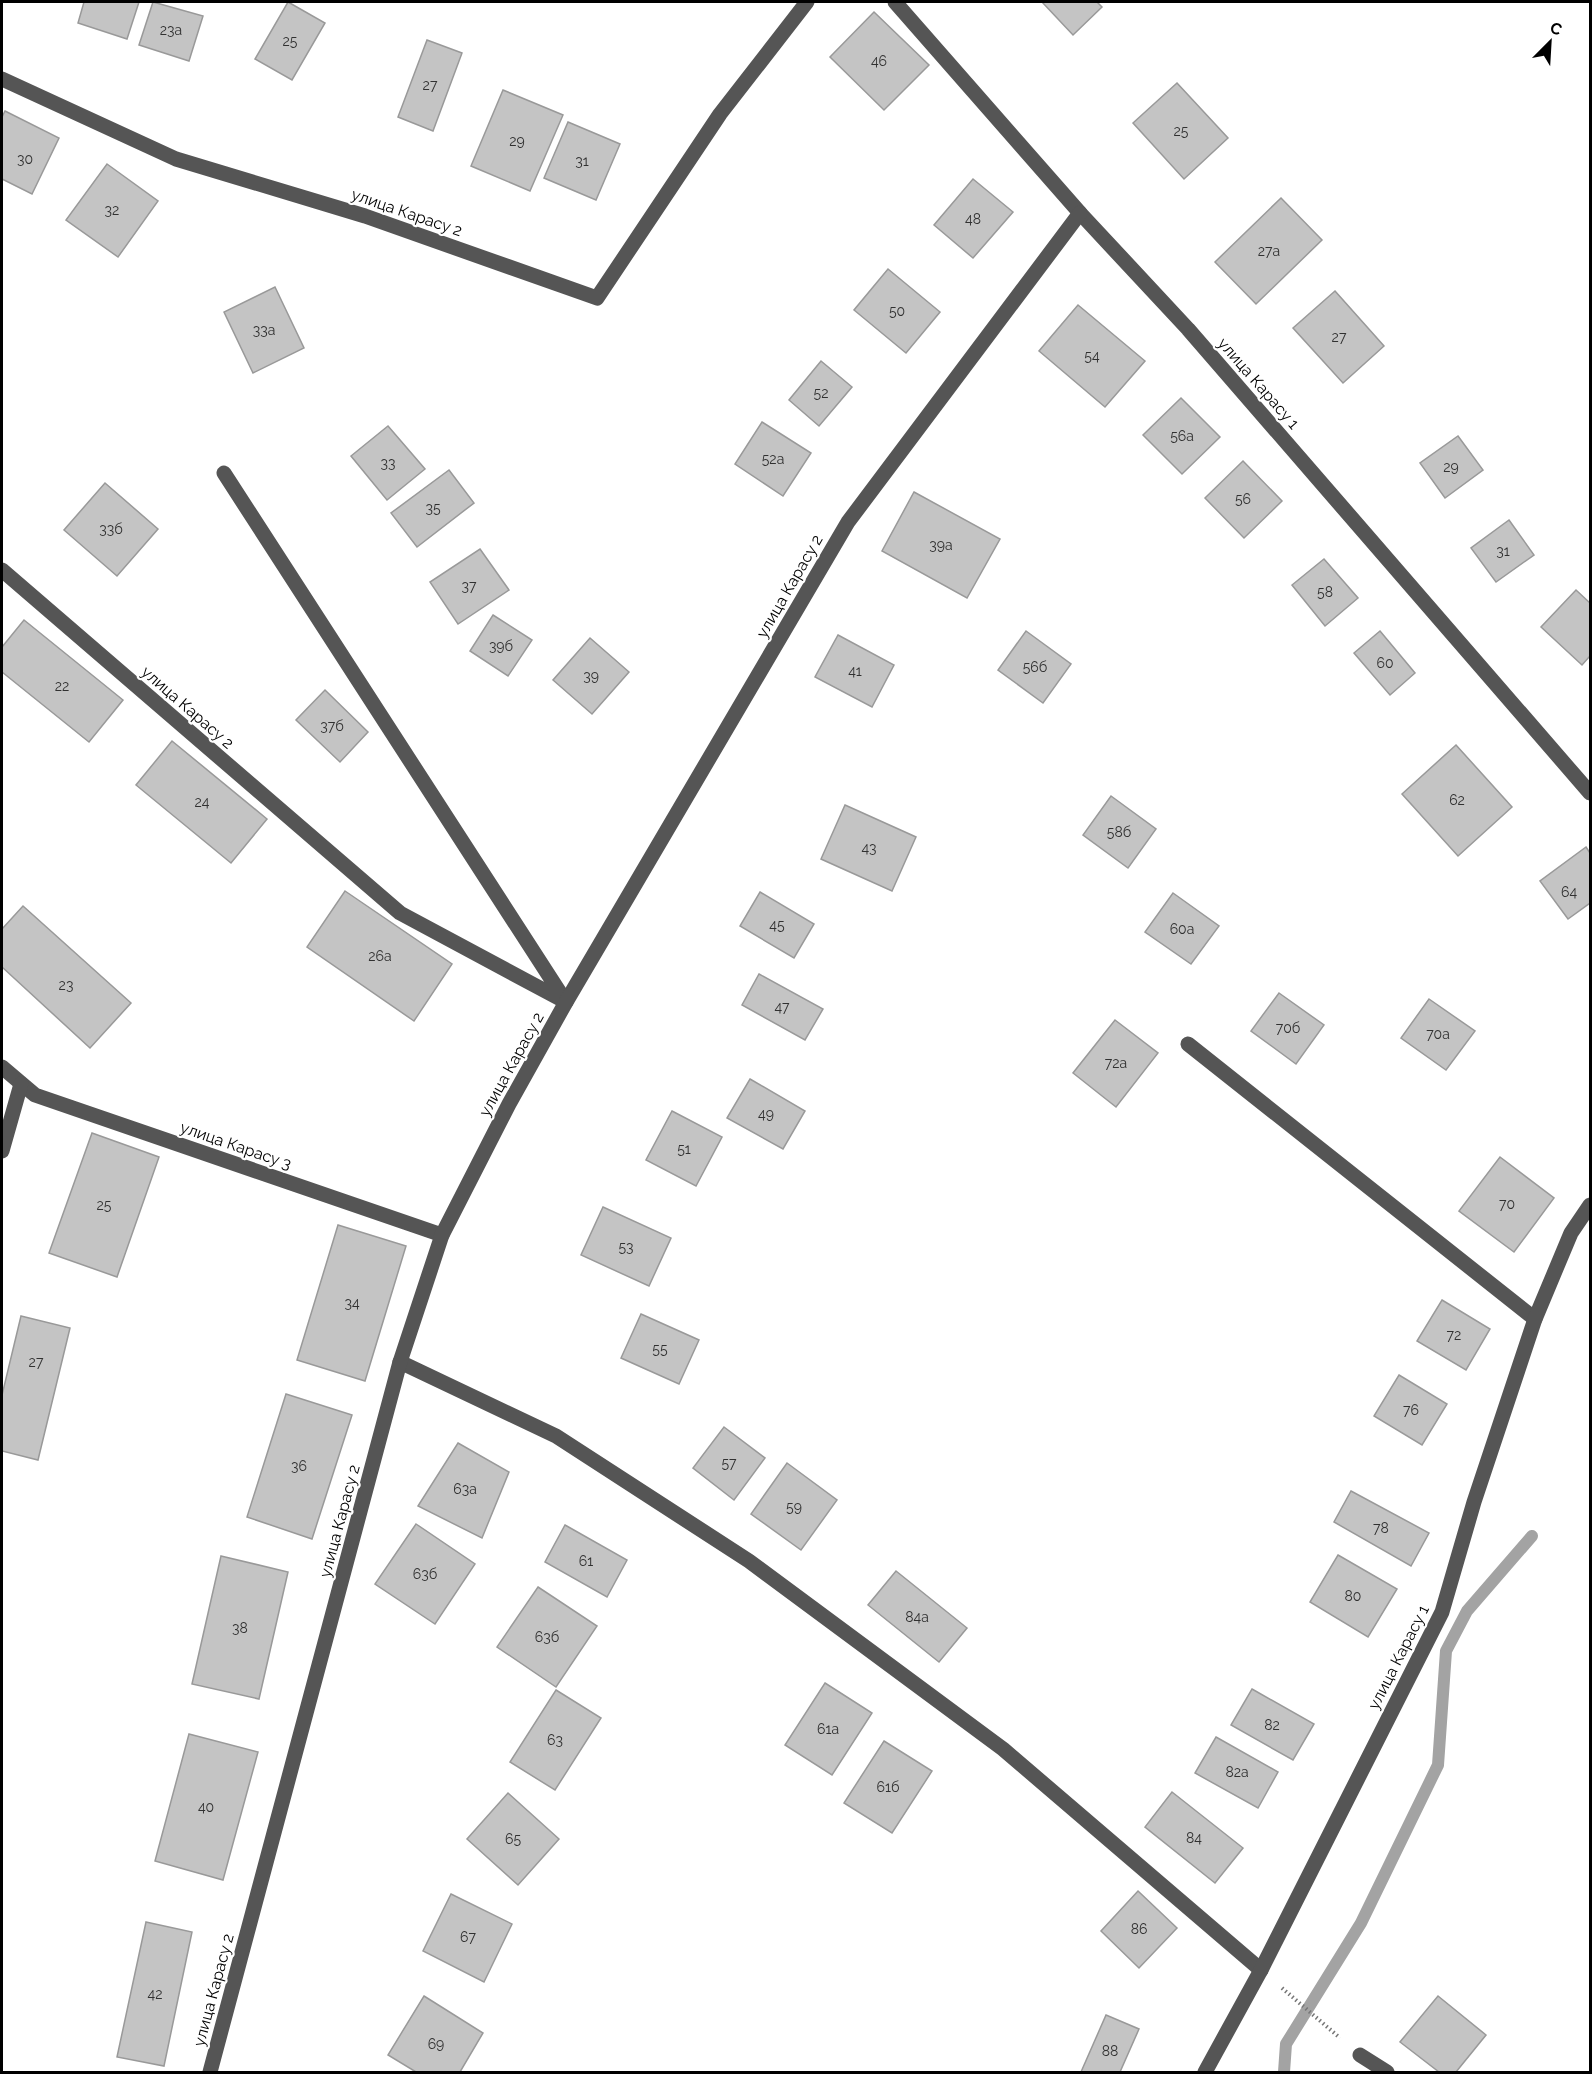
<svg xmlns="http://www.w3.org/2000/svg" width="1592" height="2074" font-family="Raleway,sans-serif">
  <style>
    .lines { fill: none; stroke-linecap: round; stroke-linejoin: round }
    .stream { stroke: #a3a3a3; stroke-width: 12 }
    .building { fill: #c4c4c4; stroke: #999; stroke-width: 1.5 }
    .path { stroke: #777; stroke-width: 4; stroke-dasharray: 1.5 3; stroke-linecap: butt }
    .minor { stroke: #555; stroke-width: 15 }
    .labels { text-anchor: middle; stroke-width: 4.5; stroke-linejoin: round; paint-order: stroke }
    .number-label { font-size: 14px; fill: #313131 }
    .street-label { font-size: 16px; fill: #000; stroke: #fff }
  </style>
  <rect width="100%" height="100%" fill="#fff"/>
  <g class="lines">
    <!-- stream -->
    <polyline class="stream" points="1284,2072 1286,2044 1361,1923 1438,1765 1446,1651 1467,1611 1532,1536"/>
  </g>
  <!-- building -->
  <g class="building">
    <polygon points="84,2 139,2 127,39 78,23"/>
    <polygon points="153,2 203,16 189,61 139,45"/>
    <polygon points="288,2 325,23 292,80 255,59"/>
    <polygon points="1042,2 1097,2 1102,7 1073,35"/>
    <polygon points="874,12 929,65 884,110 830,57"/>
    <polygon points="427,40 462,53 433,131 398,117"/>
    <polygon points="1177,83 1228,138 1184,179 1133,123"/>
    <polygon points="503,90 563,115 530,191 471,166"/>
    <polygon points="5,111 59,138 32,194 2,179 2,117"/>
    <polygon points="568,122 620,144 596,200 544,178"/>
    <polygon points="107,164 158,201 118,257 66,220"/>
    <polygon points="973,179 1013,212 973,258 934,225"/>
    <polygon points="1281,198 1322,240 1256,304 1215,262"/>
    <polygon points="888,269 940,312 906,353 854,310"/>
    <polygon points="275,287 304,348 253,373 224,312"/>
    <polygon points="1335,291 1384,346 1343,383 1293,328"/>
    <polygon points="1078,305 1145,361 1105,407 1039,351"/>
    <polygon points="821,361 852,387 819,426 789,400"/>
    <polygon points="1181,398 1220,437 1182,474 1143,435"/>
    <polygon points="762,422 811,453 783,496 735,464"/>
    <polygon points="388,426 425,469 387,500 351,456"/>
    <polygon points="1458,436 1483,470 1445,498 1420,463"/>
    <polygon points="1243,461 1282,501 1244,538 1205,498"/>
    <polygon points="449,470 474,503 417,547 391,513"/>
    <polygon points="105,483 158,529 117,576 64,530"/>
    <polygon points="914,492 1000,539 967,598 882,551"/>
    <polygon points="1509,520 1534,555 1496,582 1471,548"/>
    <polygon points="480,549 509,590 458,624 430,582"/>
    <polygon points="1324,559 1358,598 1325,626 1292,585"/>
    <polygon points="1576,590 1590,603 1590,656 1582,665 1541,627"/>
    <polygon points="493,615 532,640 508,676 470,651"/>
    <polygon points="24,620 123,700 89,742 2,672 2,647"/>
    <polygon points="1026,631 1071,664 1043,703 998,670"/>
    <polygon points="1380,631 1415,673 1390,695 1354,653"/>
    <polygon points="838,635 894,665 872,707 815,677"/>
    <polygon points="590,638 629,672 592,714 553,680"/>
    <polygon points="325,690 368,732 340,762 296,720"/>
    <polygon points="172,741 267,819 231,863 136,785"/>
    <polygon points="1456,745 1512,807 1458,856 1402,794"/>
    <polygon points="1111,796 1156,829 1128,868 1083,835"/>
    <polygon points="845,805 916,837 892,891 821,859"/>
    <polygon points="1586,847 1590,853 1590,903 1568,919 1540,881"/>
    <polygon points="345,891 452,964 414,1021 307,947"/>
    <polygon points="760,892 814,924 794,958 740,926"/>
    <polygon points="1173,893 1219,926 1191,964 1145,932"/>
    <polygon points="23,906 131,1003 90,1048 2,967 2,929"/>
    <polygon points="759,974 823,1009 805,1040 742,1005"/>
    <polygon points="1279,993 1324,1025 1296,1064 1251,1031"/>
    <polygon points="1429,999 1475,1031 1446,1070 1401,1038"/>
    <polygon points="1115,1020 1158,1053 1116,1107 1073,1073"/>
    <polygon points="750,1079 805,1111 783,1149 727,1118"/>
    <polygon points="672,1111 722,1137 696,1186 646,1160"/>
    <polygon points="92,1133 159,1157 117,1277 49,1253"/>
    <polygon points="1500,1157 1554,1198 1514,1252 1459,1211"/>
    <polygon points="603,1207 671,1238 649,1286 581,1255"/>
    <polygon points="338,1225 406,1246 365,1381 297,1360"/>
    <polygon points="1442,1300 1490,1329 1466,1370 1417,1341"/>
    <polygon points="641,1314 699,1340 679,1384 621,1358"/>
    <polygon points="21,1316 70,1328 38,1460 2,1451 2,1395"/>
    <polygon points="1399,1375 1447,1404 1422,1445 1374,1416"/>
    <polygon points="286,1394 352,1415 312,1539 247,1517"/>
    <polygon points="724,1427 765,1458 734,1500 693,1468"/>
    <polygon points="458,1443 509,1472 482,1538 418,1506"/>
    <polygon points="787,1463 837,1500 801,1550 751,1514"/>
    <polygon points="1351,1491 1429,1533 1411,1566 1334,1522"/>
    <polygon points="416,1524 475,1564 435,1624 375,1584"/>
    <polygon points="565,1525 627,1560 607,1597 545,1562"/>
    <polygon points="1338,1555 1397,1589 1368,1637 1310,1602"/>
    <polygon points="221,1556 288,1572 259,1699 192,1684"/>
    <polygon points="896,1571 967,1628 939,1662 868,1605"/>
    <polygon points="538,1587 597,1626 556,1687 497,1647"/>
    <polygon points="825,1683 872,1713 832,1775 785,1745"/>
    <polygon points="1252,1689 1314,1724 1293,1760 1231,1725"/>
    <polygon points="556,1690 601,1718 555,1790 510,1762"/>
    <polygon points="189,1734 258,1752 223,1880 155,1861"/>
    <polygon points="1216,1737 1278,1772 1258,1808 1195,1773"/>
    <polygon points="884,1741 932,1771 892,1833 844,1803"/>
    <polygon points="1172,1792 1243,1848 1215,1883 1145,1827"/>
    <polygon points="508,1793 559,1839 518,1885 467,1839"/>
    <polygon points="1138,1891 1177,1928 1139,1968 1101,1931"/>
    <polygon points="451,1894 512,1924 484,1982 423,1951"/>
    <polygon points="146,1922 192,1932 164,2066 117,2057"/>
    <polygon points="424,1996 483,2033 460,2072 416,2072 388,2055"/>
    <polygon points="1438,1996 1486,2035 1456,2072 1439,2072 1400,2042"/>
    <polygon points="1106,2015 1139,2029 1120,2072 1081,2072"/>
  </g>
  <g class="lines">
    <!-- path -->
    <polyline class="path" points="1282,1988 1340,2038"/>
    <!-- minor -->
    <g class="minor">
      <polyline points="895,2 1080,213 1188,329 1590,793"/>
      <polyline points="2,79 176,159 365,216 597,298 720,114 807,2"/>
      <polyline points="2,570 400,913 566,1002 224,473"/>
      <polyline points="1188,1044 1535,1319"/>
      <polyline points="2,1067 35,1095 442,1235"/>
      <polyline points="2,1151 21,1084"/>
      <polyline points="400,1362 556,1436 749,1561 1003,1749 1261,1970"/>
      <polyline points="1360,2055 1387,2072"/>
      <polyline points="210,2072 400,1362 442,1235 509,1104 566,1002 848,522 1080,213"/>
      <polyline points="1205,2072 1261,1970 1442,1612 1474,1502 1535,1319 1571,1233 1590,1205"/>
    </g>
  </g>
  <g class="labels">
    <!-- number labels -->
    <g class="number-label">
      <text x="171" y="35">23а</text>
      <text x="290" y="46">25</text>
      <text x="879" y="66">46</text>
      <text x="430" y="90">27</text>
      <text x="1181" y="136">25</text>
      <text x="517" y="146">29</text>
      <text x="25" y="164">30</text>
      <text x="582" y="166">31</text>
      <text x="112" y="215">32</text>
      <text x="973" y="224">48</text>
      <text x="1269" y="256">27а</text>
      <text x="897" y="316">50</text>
      <text x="264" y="335">33а</text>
      <text x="1339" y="342">27</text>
      <text x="1092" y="361">54</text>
      <text x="821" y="398">52</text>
      <text x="1182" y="441">56а</text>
      <text x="773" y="464">52а</text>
      <text x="388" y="468">33</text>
      <text x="1451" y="472">29</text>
      <text x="1243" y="504">56</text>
      <text x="433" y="513">35</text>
      <text x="111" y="534">33б</text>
      <text x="941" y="550">39а</text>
      <text x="1503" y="556">31</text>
      <text x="469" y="591">37</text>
      <text x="1325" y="597">58</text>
      <text x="501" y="651">39б</text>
      <text x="1385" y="668">60</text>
      <text x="1035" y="672">56б</text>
      <text x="855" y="676">41</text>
      <text x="591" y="681">39</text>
      <text x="62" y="691">22</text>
      <text x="332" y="731">37б</text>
      <text x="1457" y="805">62</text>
      <text x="202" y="807">24</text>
      <text x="1119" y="837">58б</text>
      <text x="869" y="853">43</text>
      <text x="1569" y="897">64</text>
      <text x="777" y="930">45</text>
      <text x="1182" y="934">60а</text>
      <text x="380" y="961">26а</text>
      <text x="66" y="990">23</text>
      <text x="782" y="1012">47</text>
      <text x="1288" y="1033">70б</text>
      <text x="1438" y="1039">70а</text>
      <text x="1116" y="1068">72а</text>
      <text x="766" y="1119">49</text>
      <text x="684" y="1154">51</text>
      <text x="1507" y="1209">70</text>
      <text x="104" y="1210">25</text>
      <text x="626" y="1252">53</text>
      <text x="352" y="1308">34</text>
      <text x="1454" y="1340">72</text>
      <text x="660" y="1354">55</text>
      <text x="36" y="1367">27</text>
      <text x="1411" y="1415">76</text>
      <text x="729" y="1468">57</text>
      <text x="299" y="1471">36</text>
      <text x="465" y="1494">63а</text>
      <text x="794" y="1512">59</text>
      <text x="1381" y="1533">78</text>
      <text x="586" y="1566">61</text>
      <text x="425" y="1579">63б</text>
      <text x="1353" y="1601">80</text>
      <text x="917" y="1622">84а</text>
      <text x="240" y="1633">38</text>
      <text x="547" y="1642">63б</text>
      <text x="1272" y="1730">82</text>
      <text x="828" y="1734">61а</text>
      <text x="555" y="1745">63</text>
      <text x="1237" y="1777">82а</text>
      <text x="888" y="1792">61б</text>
      <text x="206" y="1812">40</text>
      <text x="1194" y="1843">84</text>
      <text x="513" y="1844">65</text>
      <text x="1139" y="1934">86</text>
      <text x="468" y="1942">67</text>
      <text x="155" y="1999">42</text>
      <text x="436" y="2049">69</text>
      <text x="1110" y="2056">88</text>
    </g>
    <!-- street labels -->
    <g class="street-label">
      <text transform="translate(407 212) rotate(19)" y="6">улица Карасу 2</text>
      <text transform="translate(1259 383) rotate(49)" y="6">улица Карасу 1</text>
      <text transform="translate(789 586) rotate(-60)" y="6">улица Карасу 2</text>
      <text transform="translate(188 707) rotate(41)" y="6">улица Карасу 2</text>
      <text transform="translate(511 1064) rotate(-61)" y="6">улица Карасу 2</text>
      <text transform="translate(236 1145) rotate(19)" y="6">улица Карасу 3</text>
      <text transform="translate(339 1521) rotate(-75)" y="6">улица Карасу 2</text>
      <text transform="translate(1398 1657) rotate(-63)" y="6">улица Карасу 1</text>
      <text transform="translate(213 1990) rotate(-75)" y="6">улица Карасу 2</text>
    </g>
  </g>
  <!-- border -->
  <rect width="1592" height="2074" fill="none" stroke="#000000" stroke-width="6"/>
  <!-- north arrow -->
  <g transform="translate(1550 42) rotate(24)" stroke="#ffffff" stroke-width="4.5" paint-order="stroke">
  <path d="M0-4.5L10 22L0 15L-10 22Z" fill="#000000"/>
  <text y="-9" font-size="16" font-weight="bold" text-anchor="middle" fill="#000000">С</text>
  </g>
</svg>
